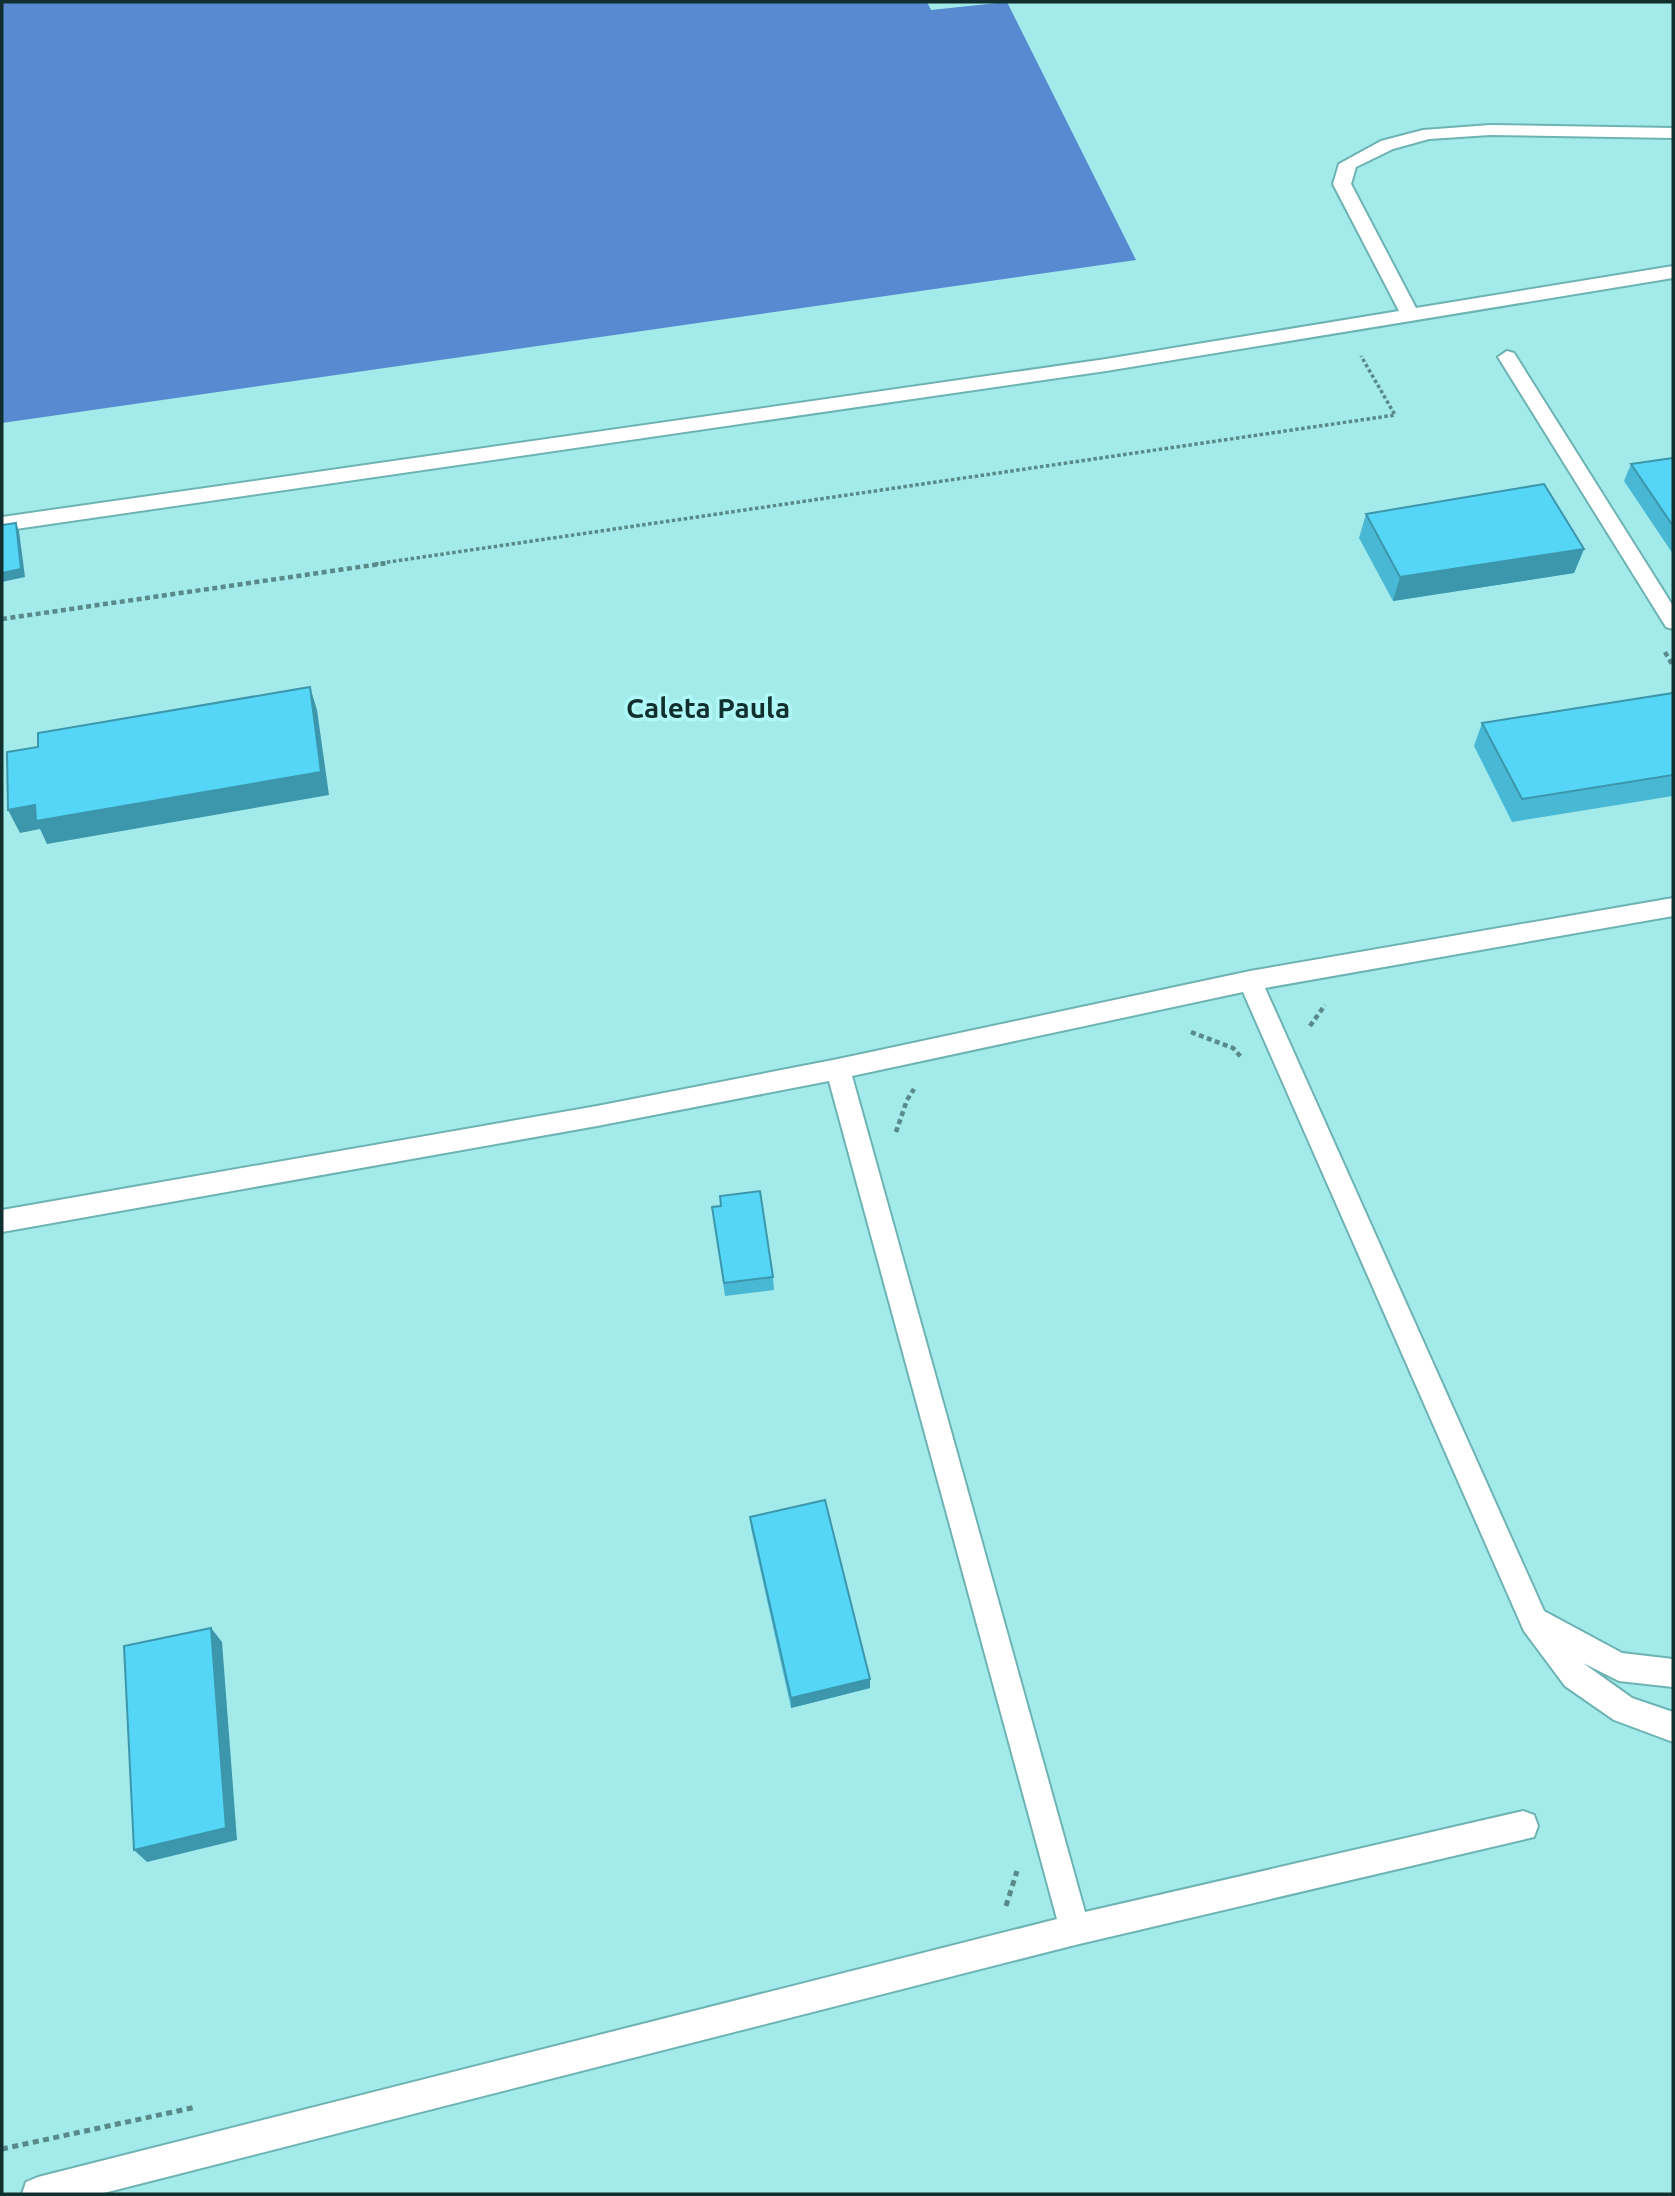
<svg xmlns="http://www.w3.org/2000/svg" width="1675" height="2196" font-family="Ubuntu,sans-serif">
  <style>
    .water { fill: #578ad0 }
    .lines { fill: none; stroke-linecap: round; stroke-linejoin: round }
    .lane-casing { stroke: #6eb3b4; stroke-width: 4 }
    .path-far2 { stroke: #588a8a; stroke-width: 3.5; stroke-dasharray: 3.5 2.5; stroke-linecap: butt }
    .path-far1 { stroke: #588a8a; stroke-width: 4.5; stroke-dasharray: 5 3.5; stroke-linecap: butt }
    .path { stroke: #588a8a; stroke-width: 5; stroke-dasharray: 6 4.5; stroke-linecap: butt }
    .lane { fill: #fff; fill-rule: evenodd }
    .wall { fill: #49b8d4 }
    .shaded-wall { fill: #3c96ac }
    .building { fill: #55d6f6; stroke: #3c96ac; stroke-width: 2 }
    .labels { text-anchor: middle; stroke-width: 7; stroke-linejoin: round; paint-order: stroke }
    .district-label { font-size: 28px; font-weight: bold; fill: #122f2f; stroke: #b0f7f8 }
  </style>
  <rect width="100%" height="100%" fill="#a3eaeb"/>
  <!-- water -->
  <polygon class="water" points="2,2 927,2 931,10 1007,2 1136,260 2,423"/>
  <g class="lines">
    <!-- lane casing -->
    <g class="lane-casing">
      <g id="lane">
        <polygon points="1490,125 1673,128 1673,138 1490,135 1429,139 1393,149 1356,167 1351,184 1416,308 1673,266 1673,278 1106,371 2,531 2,517 1106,359 1399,311 1333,184 1339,164 1381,141 1423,130"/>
        <polygon points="1507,351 1514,353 1673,606 1673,629 1666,627 1498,357"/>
        <polygon points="1673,898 1673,916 1265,988 1544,1611 1622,1653 1673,1659 1673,1687 1619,1681 1583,1663 1632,1698 1673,1712 1673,1742 1614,1720 1565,1686 1524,1631 1243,992 852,1076 1085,1912 1523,1811 1534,1815 1538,1826 1534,1837 1075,1945 100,2194 22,2194 26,2182 38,2177 1057,1919 829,1081 597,1126 2,1232 2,1210 597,1106 838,1059 1250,971"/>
      </g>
    </g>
    <!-- path-far2 -->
    <polyline class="path-far2" points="375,564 1395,415 1361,356"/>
    <!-- path-far1 -->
    <g class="path-far1">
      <polyline points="2,619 387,563"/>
      <polyline points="1665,652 1673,666"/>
      <polyline points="1310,1026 1325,1005"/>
      <polyline points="1191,1032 1233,1048 1241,1057"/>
      <polyline points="896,1132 907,1100 914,1089"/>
    </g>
    <!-- path -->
    <g class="path">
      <polyline points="1006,1906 1017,1871"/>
      <polyline points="2,2149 196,2107"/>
    </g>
    <!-- lane -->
    <use href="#lane" class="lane"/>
  </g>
  <!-- wall -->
  <g class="wall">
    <polygon points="1673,458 1673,554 1624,481 1631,464"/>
    <polygon points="1366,514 1584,549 1574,573 1393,601 1359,538"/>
    <polygon points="1673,693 1673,796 1512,822 1474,746 1482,723"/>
    <polygon points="712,1207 773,1277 774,1290 725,1296"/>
    <polygon points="750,1517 870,1679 870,1688 791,1708 751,1528"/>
  </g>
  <!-- shaded-wall -->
  <g class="shaded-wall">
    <polygon points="16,523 19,531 25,577 2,582 2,573"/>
    <polygon points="1584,549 1574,573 1393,601 1400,577"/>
    <polygon points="310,687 317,710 329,795 47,844 40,829 20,833 8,810 35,805"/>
    <polygon points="211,1628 222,1642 237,1840 147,1862 134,1850"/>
    <polygon points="870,1679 870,1688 791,1708 791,1698"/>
  </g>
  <!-- building -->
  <g class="building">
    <polygon points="1673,458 1673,526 1631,464"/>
    <polygon points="1544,484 1584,549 1400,577 1366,514"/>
    <polygon points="16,523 21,569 2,573 2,525"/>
    <polygon points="310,687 321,772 36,821 35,805 8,810 7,752 38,747 38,733"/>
    <polygon points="1673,693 1673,775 1522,799 1482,723"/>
    <polygon points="760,1191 773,1277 724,1283 712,1207 721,1206 720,1196"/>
    <polygon points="825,1500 870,1679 791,1698 750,1517"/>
    <polygon points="211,1628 226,1828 134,1850 124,1646"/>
  </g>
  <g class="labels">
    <!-- district labels -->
    <g class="district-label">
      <text x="708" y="718">Caleta Paula</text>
    </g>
  </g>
  <!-- border -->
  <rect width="1675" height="2196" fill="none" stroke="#122f2f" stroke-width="7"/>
</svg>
